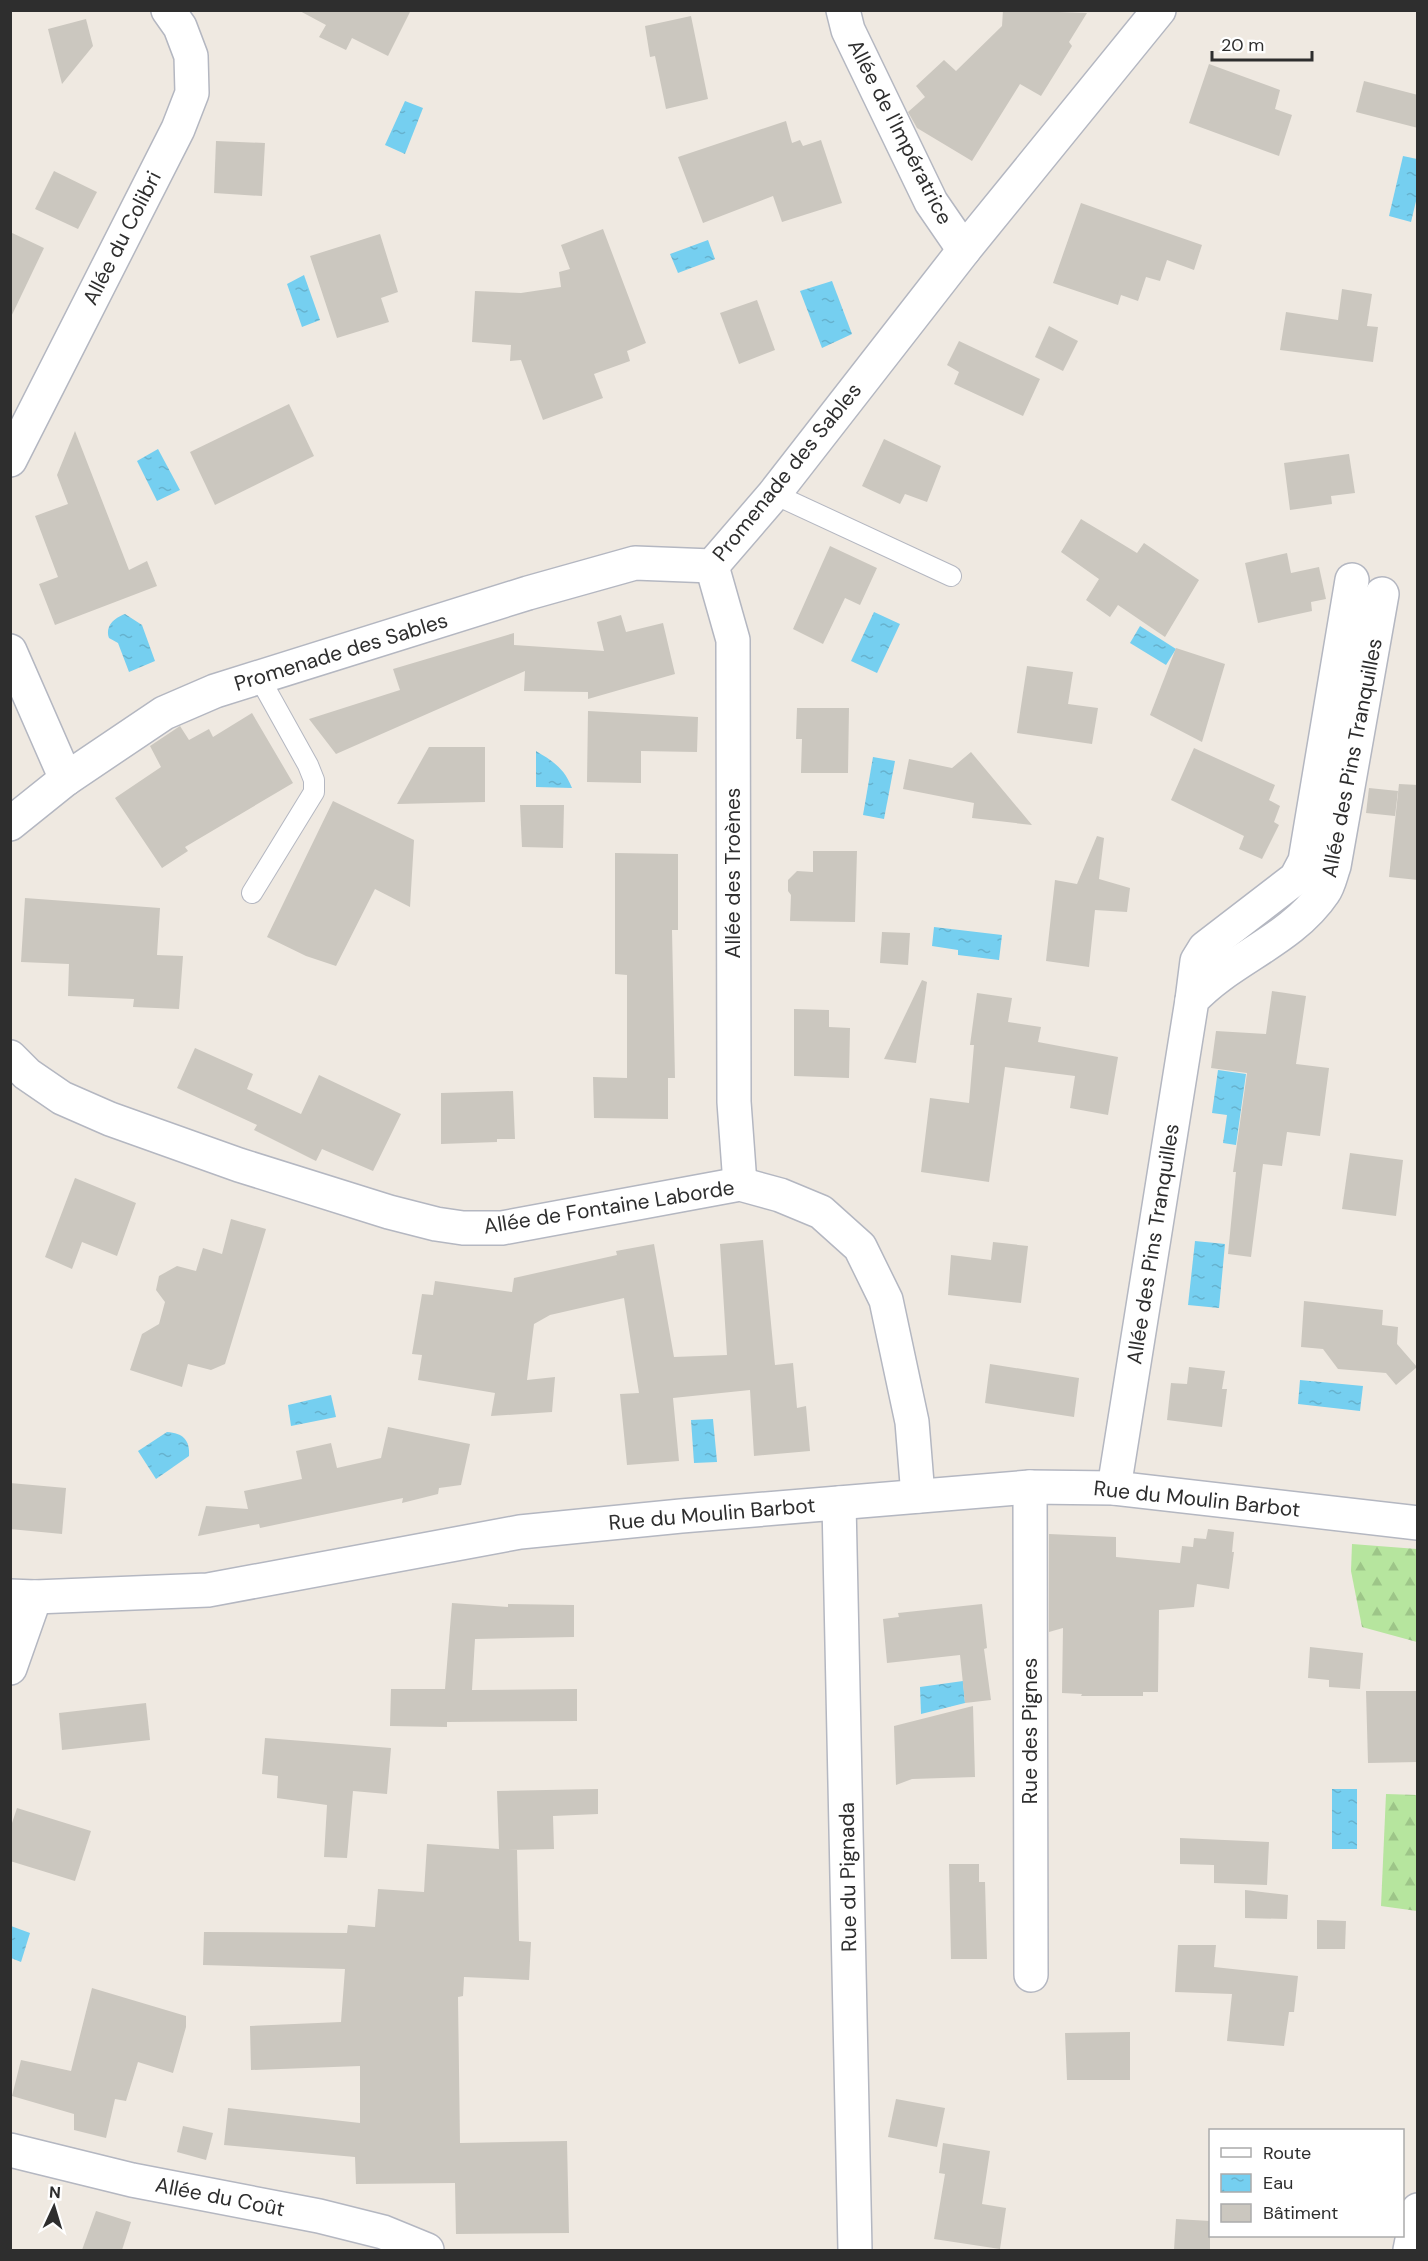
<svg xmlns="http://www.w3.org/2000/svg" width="1428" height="2261" font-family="'DM Sans',sans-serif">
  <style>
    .forest { fill: url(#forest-firs) }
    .water { fill: url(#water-ripples) }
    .building { fill: #cbc7bf }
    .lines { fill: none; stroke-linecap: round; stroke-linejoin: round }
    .lane-casing { stroke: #b4b7c1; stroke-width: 22 }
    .street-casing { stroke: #b4b7c1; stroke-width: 36 }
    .lane { stroke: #fff; stroke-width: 20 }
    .street { stroke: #fff; stroke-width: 33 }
    .labels { text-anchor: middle; stroke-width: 4.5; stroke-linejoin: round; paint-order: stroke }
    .street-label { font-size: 21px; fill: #2e2e2e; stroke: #fff }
  </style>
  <defs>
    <pattern id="forest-firs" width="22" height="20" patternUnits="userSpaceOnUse" patternTransform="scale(1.5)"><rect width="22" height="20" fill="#b6e59e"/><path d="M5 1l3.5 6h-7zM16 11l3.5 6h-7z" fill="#9dc588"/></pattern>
    <pattern id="water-ripples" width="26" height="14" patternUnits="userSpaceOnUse" patternTransform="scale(1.5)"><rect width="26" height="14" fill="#75cff0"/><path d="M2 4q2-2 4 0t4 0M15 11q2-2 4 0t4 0" fill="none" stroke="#66b2ce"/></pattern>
  </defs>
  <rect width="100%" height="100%" fill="#efe9e1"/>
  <!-- forest -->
  <g class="forest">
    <polygon points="1352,1544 1417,1549 1417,1642 1362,1627 1351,1571"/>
    <polygon points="1386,1794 1417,1795 1417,1911 1381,1906"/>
  </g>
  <!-- water -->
  <g class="water">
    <polygon points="405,101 423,108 405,154 385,145"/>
    <polygon points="1403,156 1417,159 1417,197 1411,222 1389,216"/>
    <polygon points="708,240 715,259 678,273 670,254"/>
    <polygon points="304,275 320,320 302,327 287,284"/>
    <polygon points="832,281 852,334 822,348 800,291"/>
    <polygon points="158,449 180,490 157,501 137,461"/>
    <polygon points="874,612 900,624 877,673 851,661"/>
    <path d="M125,614l17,11 13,36 -26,11 -11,-29 -9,-5c-4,-12 5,-20 16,-24z"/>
    <polygon points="1140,626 1176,649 1166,665 1130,643"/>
    <path d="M536,751c18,11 28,17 36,37l-36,-1z"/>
    <polygon points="873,757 895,761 884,819 863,815"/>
    <polygon points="934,927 1002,935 999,960 958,955 958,950 932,946"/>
    <polygon points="1218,1070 1246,1074 1236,1145 1223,1143 1227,1115 1212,1113"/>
    <polygon points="1195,1241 1225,1244 1219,1308 1188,1305"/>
    <polygon points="1300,1380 1363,1386 1360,1411 1298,1404"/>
    <polygon points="331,1395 336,1417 291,1426 288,1405"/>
    <polygon points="713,1419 717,1462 694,1463 691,1420"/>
    <path d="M167,1432c16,1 23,8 22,24l-33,23 -18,-28z"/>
    <polygon points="963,1681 965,1703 921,1714 920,1687"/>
    <rect x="1332" y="1789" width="25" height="60"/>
    <polygon points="11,1926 30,1933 21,1962 11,1958"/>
  </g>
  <!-- building -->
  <g class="building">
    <polygon points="298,10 411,10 388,56 352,38 346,50 319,37 326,25"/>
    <polygon points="1003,10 1087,13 1069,42 1072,46 1041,96 1020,84 972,161 917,128 908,112 925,97 916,86 944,60 956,71 1002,26"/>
    <polygon points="691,16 708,99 666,109 655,56 650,57 645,26"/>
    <polygon points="86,19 93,46 62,84 48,29"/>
    <polygon points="1209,64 1280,90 1275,109 1292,115 1279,156 1189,123"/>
    <polygon points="1364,81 1418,95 1418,128 1356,112"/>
    <polygon points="786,121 792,143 800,140 803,146 821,140 842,203 782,222 773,196 703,223 678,157"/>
    <polygon points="216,141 265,143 262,196 214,193"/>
    <polygon points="54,171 97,192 78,229 35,209"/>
    <polygon points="1081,203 1202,245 1194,270 1167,260 1160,281 1146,277 1138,301 1121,295 1118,305 1053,283"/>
    <polygon points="603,229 646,343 627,351 630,361 594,374 603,398 543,420 521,360 510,361 511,345 472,342 475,291 521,293 561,287 559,272 570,269 561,245"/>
    <polygon points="10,232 44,248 10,319"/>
    <polygon points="380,234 398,292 381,298 389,322 337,338 310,256"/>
    <polygon points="1342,289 1372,294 1367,326 1378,327 1373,362 1280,350 1286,312 1338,320"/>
    <polygon points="757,300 775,350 739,364 720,313"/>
    <polygon points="1049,326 1078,341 1063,371 1035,357"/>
    <polygon points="959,341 1040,379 1023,416 954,384 959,372 947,365"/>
    <polygon points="289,404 314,456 215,505 190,452"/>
    <polygon points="75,431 129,570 147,561 157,586 55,625 39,584 58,577 35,516 68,504 57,475"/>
    <polygon points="884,439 941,466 927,502 905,494 900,504 862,486"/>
    <polygon points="1349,454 1355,493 1331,496 1332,504 1290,510 1284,463"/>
    <polygon points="1081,519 1137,553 1144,543 1199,580 1165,637 1118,605 1110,617 1086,600 1099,579 1061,552"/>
    <polygon points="830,546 877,568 860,605 845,598 823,644 793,629"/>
    <polygon points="1287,553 1291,573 1319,567 1326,599 1311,602 1312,611 1258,623 1245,563"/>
    <polygon points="621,615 626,632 663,623 675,674 588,699 588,692 524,691 525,671 336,754 309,719 400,690 393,669 514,633 514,645 604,651 597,622"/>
    <polygon points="1176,648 1225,664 1202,742 1150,715"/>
    <polygon points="1027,666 1073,672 1068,704 1098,708 1092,744 1017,733"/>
    <polygon points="797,708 849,708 848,773 801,773 802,739 796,739"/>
    <polygon points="588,711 698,717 697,752 641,751 641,783 587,782"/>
    <polygon points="252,713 293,783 185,847 188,851 162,868 115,798 161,767 150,746 180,726 189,740 209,729 213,737"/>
    <polygon points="429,747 485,747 485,802 397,804"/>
    <polygon points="1194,748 1275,785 1269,800 1280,806 1274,822 1279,825 1262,859 1239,849 1244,836 1171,800"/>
    <polygon points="971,752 1032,825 972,818 974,803 903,789 909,759 952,768"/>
    <polygon points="1399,784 1418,785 1418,880 1389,877"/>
    <polygon points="1369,788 1398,791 1395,816 1366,813"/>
    <polygon points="333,801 414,840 410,907 375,889 336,966 306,956 267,937"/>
    <polygon points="520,805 564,805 563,848 522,847"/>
    <polygon points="1097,836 1104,838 1099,879 1130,888 1127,912 1095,910 1089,967 1046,961 1055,880 1077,884"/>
    <polygon points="813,851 857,851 855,922 790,921 791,895 788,891 788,880 797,871 813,872"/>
    <polygon points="615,853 678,854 678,930 672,930 675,1078 668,1078 668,1119 594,1118 593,1077 627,1078 627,975 615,974"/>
    <polygon points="25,898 160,908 157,955 183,956 179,1009 133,1007 134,999 68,996 69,964 21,962"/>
    <polygon points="882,932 910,933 908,965 880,963"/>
    <polygon points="922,980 927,982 916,1063 884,1059"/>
    <polygon points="1272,991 1306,996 1296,1064 1329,1068 1320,1136 1287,1132 1282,1166 1263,1164 1251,1257 1228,1254 1236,1172 1233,1172 1247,1073 1211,1068 1216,1031 1266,1034"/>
    <polygon points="977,993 1012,998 1008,1022 1041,1027 1038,1042 1118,1057 1108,1115 1070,1108 1075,1076 1005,1067 989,1182 921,1172 930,1098 969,1103 974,1045 970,1045"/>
    <polygon points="794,1009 829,1010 829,1027 850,1028 849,1078 794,1076"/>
    <polygon points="195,1048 253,1074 247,1089 301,1114 319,1075 401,1114 373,1171 322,1149 316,1161 254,1130 257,1125 177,1088"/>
    <polygon points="513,1091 515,1139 497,1139 497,1142 441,1144 441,1093"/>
    <polygon points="1350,1153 1403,1160 1396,1216 1342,1209"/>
    <polygon points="75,1178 136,1203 117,1256 82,1242 72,1269 45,1257"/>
    <polygon points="231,1219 266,1229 225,1364 211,1370 188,1364 182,1387 130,1370 142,1334 159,1324 165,1302 156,1290 159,1276 177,1266 196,1271 203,1248 222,1254"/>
    <polygon points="763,1240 775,1365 793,1363 797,1408 806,1406 810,1451 754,1456 750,1390 673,1398 679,1461 627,1465 620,1394 639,1393 624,1298 550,1315 534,1324 527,1380 555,1377 552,1412 491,1416 495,1393 418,1380 422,1355 412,1354 422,1294 433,1295 435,1281 512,1292 514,1278 617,1255 616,1251 654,1244 674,1357 727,1355 720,1244"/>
    <polygon points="993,1242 1028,1246 1021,1303 948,1295 951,1255 991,1260"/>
    <polygon points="1304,1301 1383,1310 1382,1325 1398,1327 1397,1344 1417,1367 1396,1385 1386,1373 1338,1369 1323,1349 1301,1347"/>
    <polygon points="990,1364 1079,1378 1074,1417 985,1403"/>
    <polygon points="1189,1367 1225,1371 1222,1389 1227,1389 1222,1427 1167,1420 1171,1383 1187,1384"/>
    <polygon points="388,1427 470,1444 461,1485 439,1488 438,1494 402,1503 403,1498 260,1528 259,1524 198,1536 206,1506 248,1509 244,1491 302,1479 296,1451 331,1443 337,1468 381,1458"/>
    <polygon points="10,1483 66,1488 62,1534 10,1529"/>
    <polygon points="1208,1529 1234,1532 1232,1552 1234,1552 1229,1589 1197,1584 1194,1607 1159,1610 1158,1692 1143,1692 1143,1696 1081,1696 1082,1694 1062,1693 1063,1628 1049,1632 1049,1534 1116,1537 1116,1557 1180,1563 1182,1546 1193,1547 1194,1538 1206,1539"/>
    <polygon points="452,1603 508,1607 508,1604 574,1605 574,1637 475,1639 472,1690 577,1689 577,1721 447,1722 447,1727 390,1726 391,1689 445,1689"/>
    <polygon points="982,1604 987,1648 984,1649 991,1700 965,1703 960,1655 887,1663 883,1619 899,1617 898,1613"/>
    <polygon points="1310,1647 1363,1653 1360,1689 1329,1687 1329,1680 1308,1678"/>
    <polygon points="1366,1691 1418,1691 1418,1762 1368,1763"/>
    <polygon points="146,1703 150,1740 62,1750 59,1713"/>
    <polygon points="973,1706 975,1777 912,1779 896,1785 894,1726"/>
    <polygon points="265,1738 391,1748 387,1794 353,1791 347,1858 324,1857 327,1805 277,1798 278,1776 262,1774"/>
    <polygon points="598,1789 598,1814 553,1816 554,1849 506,1850 517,1850 519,1941 531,1942 529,1980 464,1977 463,1996 458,1997 460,2143 567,2141 569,2233 456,2234 455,2183 356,2184 355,2157 224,2145 228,2108 360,2123 360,2066 251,2070 250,2026 341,2022 345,1969 203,1965 204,1932 347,1933 348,1925 375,1927 378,1889 424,1892 427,1844 499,1849 497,1791"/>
    <polygon points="17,1808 91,1831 75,1881 10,1861 10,1829"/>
    <polygon points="1180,1838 1269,1842 1267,1885 1214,1883 1214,1865 1180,1864"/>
    <polygon points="949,1864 979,1864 979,1882 985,1882 987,1959 951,1959"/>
    <polygon points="1245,1890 1288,1895 1287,1919 1245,1918"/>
    <polygon points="1317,1920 1346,1921 1345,1949 1317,1949"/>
    <polygon points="1178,1945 1216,1945 1214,1967 1298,1976 1294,2012 1289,2012 1284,2046 1227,2041 1232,1994 1175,1992"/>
    <polygon points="92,1988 186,2016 186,2027 173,2073 138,2062 126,2101 115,2099 106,2138 74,2130 74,2114 12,2096 21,2060 71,2071"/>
    <polygon points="1130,2032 1130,2080 1067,2080 1065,2033"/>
    <polygon points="896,2099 945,2108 937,2147 888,2137"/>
    <polygon points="183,2126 213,2133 206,2160 177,2152"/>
    <polygon points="943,2143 990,2151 982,2204 1006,2208 1000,2249 934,2239 945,2174 939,2173"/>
    <polygon points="96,2211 131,2222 122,2250 82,2250"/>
    <polygon points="1176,2219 1210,2221 1210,2250 1174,2250"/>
  </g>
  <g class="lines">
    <!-- lane casing -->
    <g class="lane-casing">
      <g id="lane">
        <polyline points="774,494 951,576"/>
        <polyline points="252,893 314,792 314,780 308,765 259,677"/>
      </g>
    </g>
    <!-- street casing -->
    <g class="street-casing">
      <g id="street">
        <polyline points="843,10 848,30 931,202 964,250"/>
        <polyline points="10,460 178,129 192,93 191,56 180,27 168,10"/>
        <polyline points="712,566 733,640 734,1102 740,1184"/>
        <polyline points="10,651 66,779"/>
        <polyline points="10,824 66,779 164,713 215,691 528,593 635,563 712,566 774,494 964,250 1159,10"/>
        <polyline points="1192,1000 1197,961 1205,948 1296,878 1305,861 1352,580"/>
        <polyline points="10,1057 27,1074 62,1098 110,1119 239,1165 389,1212 436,1224 463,1228 502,1228 740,1184 780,1195 821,1212 860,1247 886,1300 912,1422 918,1496"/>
        <polyline points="1030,1487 1031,1975"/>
        <path d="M1114,1488l78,-488c39,-42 99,-59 132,-108 5,-7 7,-18 10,-26l48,-272"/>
        <polyline points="839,1503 855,2250"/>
        <polyline points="10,1596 35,1597 208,1590 520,1532 681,1516 1030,1487 1114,1488 1418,1523"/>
        <polyline points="10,1668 35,1597"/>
        <polyline points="10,2150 132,2180 319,2216 383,2232 427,2250"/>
        <polyline points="1410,2250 1418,2210"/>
      </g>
    </g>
    <!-- lane -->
    <use href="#lane" class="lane"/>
    <!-- street -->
    <use href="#street" class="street"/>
  </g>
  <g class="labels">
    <!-- street labels -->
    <g class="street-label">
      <text transform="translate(900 132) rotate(63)" y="7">Allée de l'Impératrice</text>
      <text transform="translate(122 238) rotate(-63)" y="7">Allée du Colibri</text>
      <text transform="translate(787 472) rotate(-51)" y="7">Promenade des Sables</text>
      <text transform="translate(341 652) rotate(-17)" y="7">Promenade des Sables</text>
      <text transform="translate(1352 758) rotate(-79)" y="7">Allée des Pins Tranquilles</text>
      <text transform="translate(733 873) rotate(-90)" y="7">Allée des Troènes</text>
      <text transform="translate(609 1207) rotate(-9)" y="7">Allée de Fontaine Laborde</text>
      <text transform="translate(1153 1244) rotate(-81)" y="7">Allée des Pins Tranquilles</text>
      <text transform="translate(1197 1499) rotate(6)" y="7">Rue du Moulin Barbot</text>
      <text transform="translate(712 1514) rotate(-5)" y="7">Rue du Moulin Barbot</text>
      <text transform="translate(1030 1731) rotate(-90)" y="7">Rue des Pignes</text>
      <text transform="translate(848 1877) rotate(-91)" y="7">Rue du Pignada</text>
      <text transform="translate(220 2197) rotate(11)" y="7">Allée du Coût</text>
    </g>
  </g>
  <!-- border -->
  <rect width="1428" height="2261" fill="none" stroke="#2e2e2e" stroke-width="24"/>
  <!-- legend -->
  <rect x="1209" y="2129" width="195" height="108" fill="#ffffff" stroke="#ababab" stroke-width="1.5"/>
  <rect x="1221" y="2148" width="30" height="9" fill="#ffffff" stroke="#ababab" stroke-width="1.5"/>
  <text x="1263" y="2159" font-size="18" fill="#2e2e2e">Route</text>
  <rect x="1221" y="2174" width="30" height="18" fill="url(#water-ripples)" stroke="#ababab" stroke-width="1.5"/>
  <text x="1263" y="2189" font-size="18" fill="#2e2e2e">Eau</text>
  <rect x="1221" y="2204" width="30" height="18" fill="#cbc7bf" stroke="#ababab" stroke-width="1.5"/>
  <text x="1263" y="2219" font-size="18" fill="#2e2e2e">Bâtiment</text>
  <!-- north arrow -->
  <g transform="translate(54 2207) rotate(4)" stroke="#ffffff" stroke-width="4.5" paint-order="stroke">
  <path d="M0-4.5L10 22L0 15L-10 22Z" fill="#2e2e2e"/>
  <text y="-9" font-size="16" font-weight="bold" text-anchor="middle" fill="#2e2e2e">N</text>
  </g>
  <!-- scale -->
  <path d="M1212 51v9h100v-9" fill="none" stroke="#2e2e2e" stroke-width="3"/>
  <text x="1221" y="51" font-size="18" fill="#2e2e2e" stroke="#ffffff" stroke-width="4.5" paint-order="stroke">20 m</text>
</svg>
